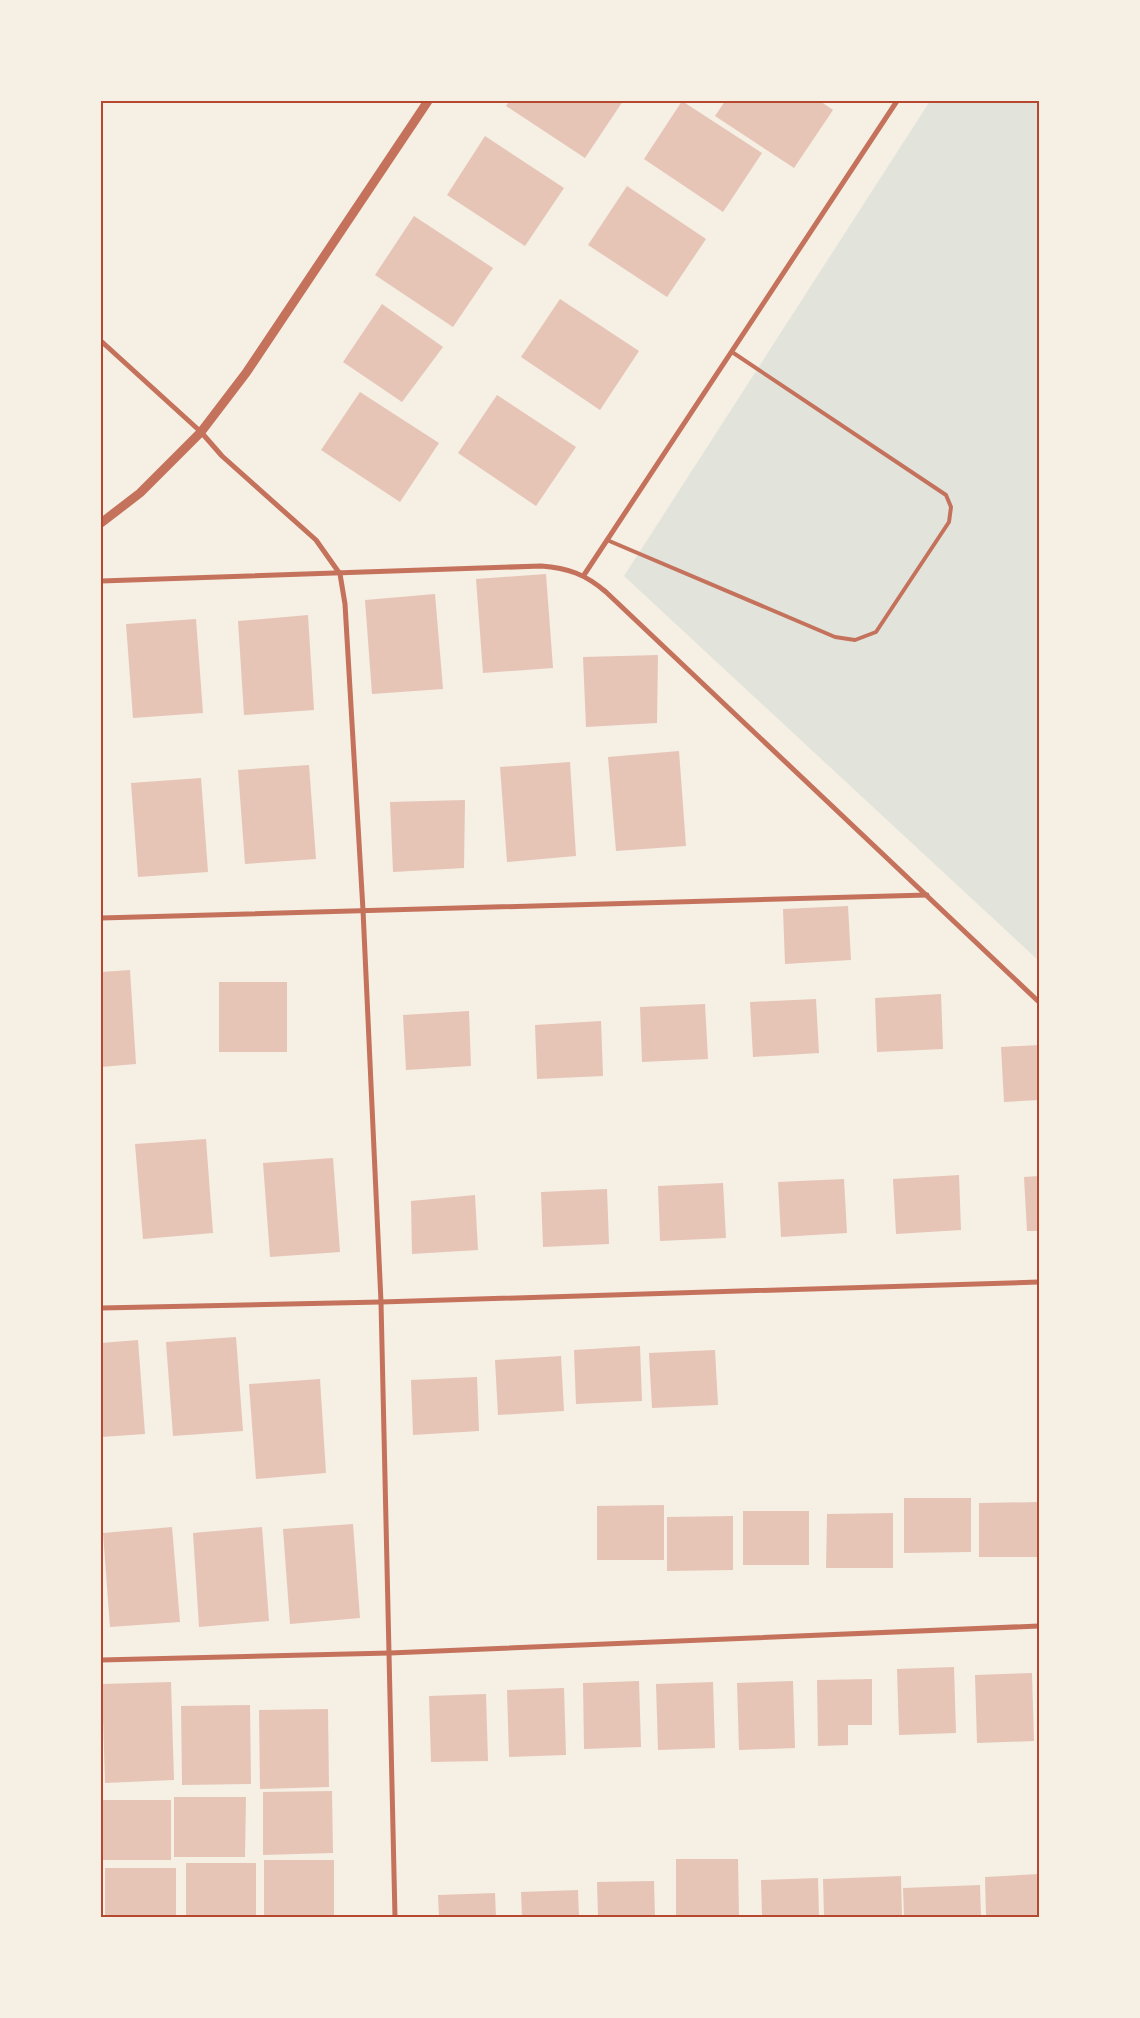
<svg xmlns="http://www.w3.org/2000/svg" width="1140" height="2018" font-family="Bitter,serif">
  <style>
    .green { fill: #e2e4dc }
    .building { fill: #e6c5b7 }
    .lines { fill: none; stroke-linecap: round; stroke-linejoin: round }
    .service { stroke: #c5725c; stroke-width: 4 }
    .minor { stroke: #c5725c; stroke-width: 5 }
    .tertiary { stroke: #c5725c; stroke-width: 9 }
    .neatline { fill: none; stroke: #b5482f; stroke-width: 2 }
  </style>
  <rect width="100%" height="100%" fill="#f6efe4"/>
  <!-- green -->
  <polygon class="green" points="930,101 1039,101 1039,961 624,576"/>
  <!-- building -->
  <g class="building">
    <polygon points="509,101 623,101 585,158 506,106"/>
    <polygon points="682,101 762,153 723,212 644,159"/>
    <polygon points="725,101 820,101 833,110 794,168 715,116"/>
    <polygon points="485,136 564,188 525,246 447,195"/>
    <polygon points="627,186 706,239 667,297 588,245"/>
    <polygon points="414,216 493,268 453,327 375,275"/>
    <polygon points="560,299 639,351 600,410 521,357"/>
    <polygon points="382,304 443,347 402,402 343,362"/>
    <polygon points="360,392 439,443 400,502 321,450"/>
    <polygon points="497,395 576,447 536,506 458,453"/>
    <polygon points="546,574 553,668 483,673 476,579"/>
    <polygon points="435,594 443,689 372,694 365,600"/>
    <polygon points="308,615 314,710 244,715 238,621"/>
    <polygon points="196,619 203,713 133,718 126,624"/>
    <polygon points="658,655 657,723 586,727 583,657"/>
    <polygon points="679,751 686,846 616,851 608,757"/>
    <polygon points="570,762 576,856 507,862 500,767"/>
    <polygon points="309,765 316,859 245,864 238,770"/>
    <polygon points="201,778 208,872 138,877 131,783"/>
    <polygon points="465,800 464,868 393,872 390,802"/>
    <polygon points="848,906 851,960 785,964 783,909"/>
    <polygon points="130,970 136,1064 101,1067 101,972"/>
    <rect x="219" y="982" width="68" height="70"/>
    <polygon points="941,994 943,1049 877,1052 875,998"/>
    <polygon points="816,999 819,1053 753,1057 750,1002"/>
    <polygon points="705,1004 708,1059 642,1062 640,1007"/>
    <polygon points="469,1011 471,1066 406,1070 403,1015"/>
    <polygon points="601,1021 603,1076 537,1079 535,1025"/>
    <polygon points="1039,1045 1039,1100 1004,1102 1001,1047"/>
    <polygon points="206,1139 213,1233 143,1239 135,1144"/>
    <polygon points="333,1158 340,1252 270,1257 263,1163"/>
    <polygon points="959,1175 961,1230 896,1234 893,1179"/>
    <polygon points="1039,1176 1039,1231 1027,1231 1024,1177"/>
    <polygon points="844,1179 847,1233 781,1237 778,1182"/>
    <polygon points="723,1183 726,1238 660,1241 658,1186"/>
    <polygon points="607,1189 609,1244 543,1247 541,1192"/>
    <polygon points="475,1195 478,1250 412,1254 411,1201"/>
    <polygon points="236,1337 243,1431 173,1436 166,1342"/>
    <polygon points="138,1340 145,1434 101,1437 101,1343"/>
    <polygon points="640,1346 642,1401 576,1404 574,1350"/>
    <polygon points="715,1350 718,1405 652,1408 649,1353"/>
    <polygon points="561,1356 564,1411 498,1415 495,1360"/>
    <polygon points="477,1377 479,1431 413,1435 411,1380"/>
    <polygon points="320,1379 326,1473 256,1479 249,1384"/>
    <polygon points="904,1498 971,1498 971,1552 904,1553"/>
    <polygon points="1039,1502 1039,1557 979,1557 979,1503"/>
    <polygon points="664,1505 664,1560 597,1560 597,1506"/>
    <rect x="743" y="1511" width="66" height="54"/>
    <polygon points="893,1513 893,1568 826,1568 827,1514"/>
    <polygon points="733,1516 733,1570 667,1571 667,1517"/>
    <polygon points="353,1524 360,1618 290,1624 283,1529"/>
    <polygon points="172,1527 180,1622 110,1627 103,1533"/>
    <polygon points="262,1527 269,1621 199,1627 193,1533"/>
    <polygon points="954,1667 956,1733 899,1735 897,1669"/>
    <polygon points="1032,1673 1034,1741 977,1743 975,1675"/>
    <polygon points="872,1679 872,1725 848,1725 848,1745 818,1746 817,1680"/>
    <polygon points="639,1681 641,1747 584,1749 583,1683"/>
    <polygon points="793,1681 795,1748 739,1750 737,1683"/>
    <polygon points="171,1682 174,1780 105,1783 102,1684"/>
    <polygon points="713,1682 715,1748 658,1750 656,1684"/>
    <polygon points="564,1688 566,1755 509,1757 507,1690"/>
    <polygon points="486,1694 488,1761 431,1762 429,1696"/>
    <polygon points="250,1705 251,1784 182,1785 181,1706"/>
    <polygon points="328,1709 329,1787 260,1789 259,1710"/>
    <polygon points="332,1791 333,1853 263,1855 263,1792"/>
    <polygon points="174,1797 246,1797 245,1857 174,1857"/>
    <rect x="101" y="1800" width="70" height="60"/>
    <polygon points="676,1859 738,1859 739,1917 676,1917"/>
    <rect x="264" y="1860" width="70" height="57"/>
    <rect x="186" y="1863" width="70" height="54"/>
    <rect x="105" y="1868" width="71" height="49"/>
    <polygon points="1039,1874 1039,1917 986,1917 985,1877"/>
    <polygon points="901,1876 902,1917 824,1917 823,1879"/>
    <polygon points="818,1878 819,1917 762,1917 761,1880"/>
    <polygon points="654,1881 655,1917 598,1917 597,1882"/>
    <polygon points="980,1885 981,1917 904,1917 903,1888"/>
    <polygon points="578,1890 579,1917 522,1917 521,1892"/>
    <polygon points="495,1893 496,1917 439,1917 438,1895"/>
  </g>
  <g class="lines">
    <!-- service -->
    <polyline class="service" points="607,540 835,637 855,640 876,632 949,522 951,507 946,495 732,352"/>
    <!-- minor -->
    <g class="minor">
      <polyline points="101,341 201,432 222,456 316,540 340,574 345,604 363,910 381,1302 395,1917"/>
      <polyline points="584,575 897,101"/>
      <path d="M101,581l440,-15c27,2 44,8 65,26l433,410"/>
      <polyline points="101,918 927,895"/>
      <polyline points="101,1308 381,1302 1039,1282"/>
      <polyline points="101,1660 390,1653 1039,1626"/>
    </g>
    <!-- tertiary -->
    <polyline class="tertiary" points="101,523 140,493 201,432 246,373 428,101"/>
  </g>
  <!-- border -->
  <rect width="1140" height="2018" fill="none" stroke="#f6efe4" stroke-width="205"/>
  <rect x="102" y="102" width="936" height="1814" class="neatline"/>
</svg>
